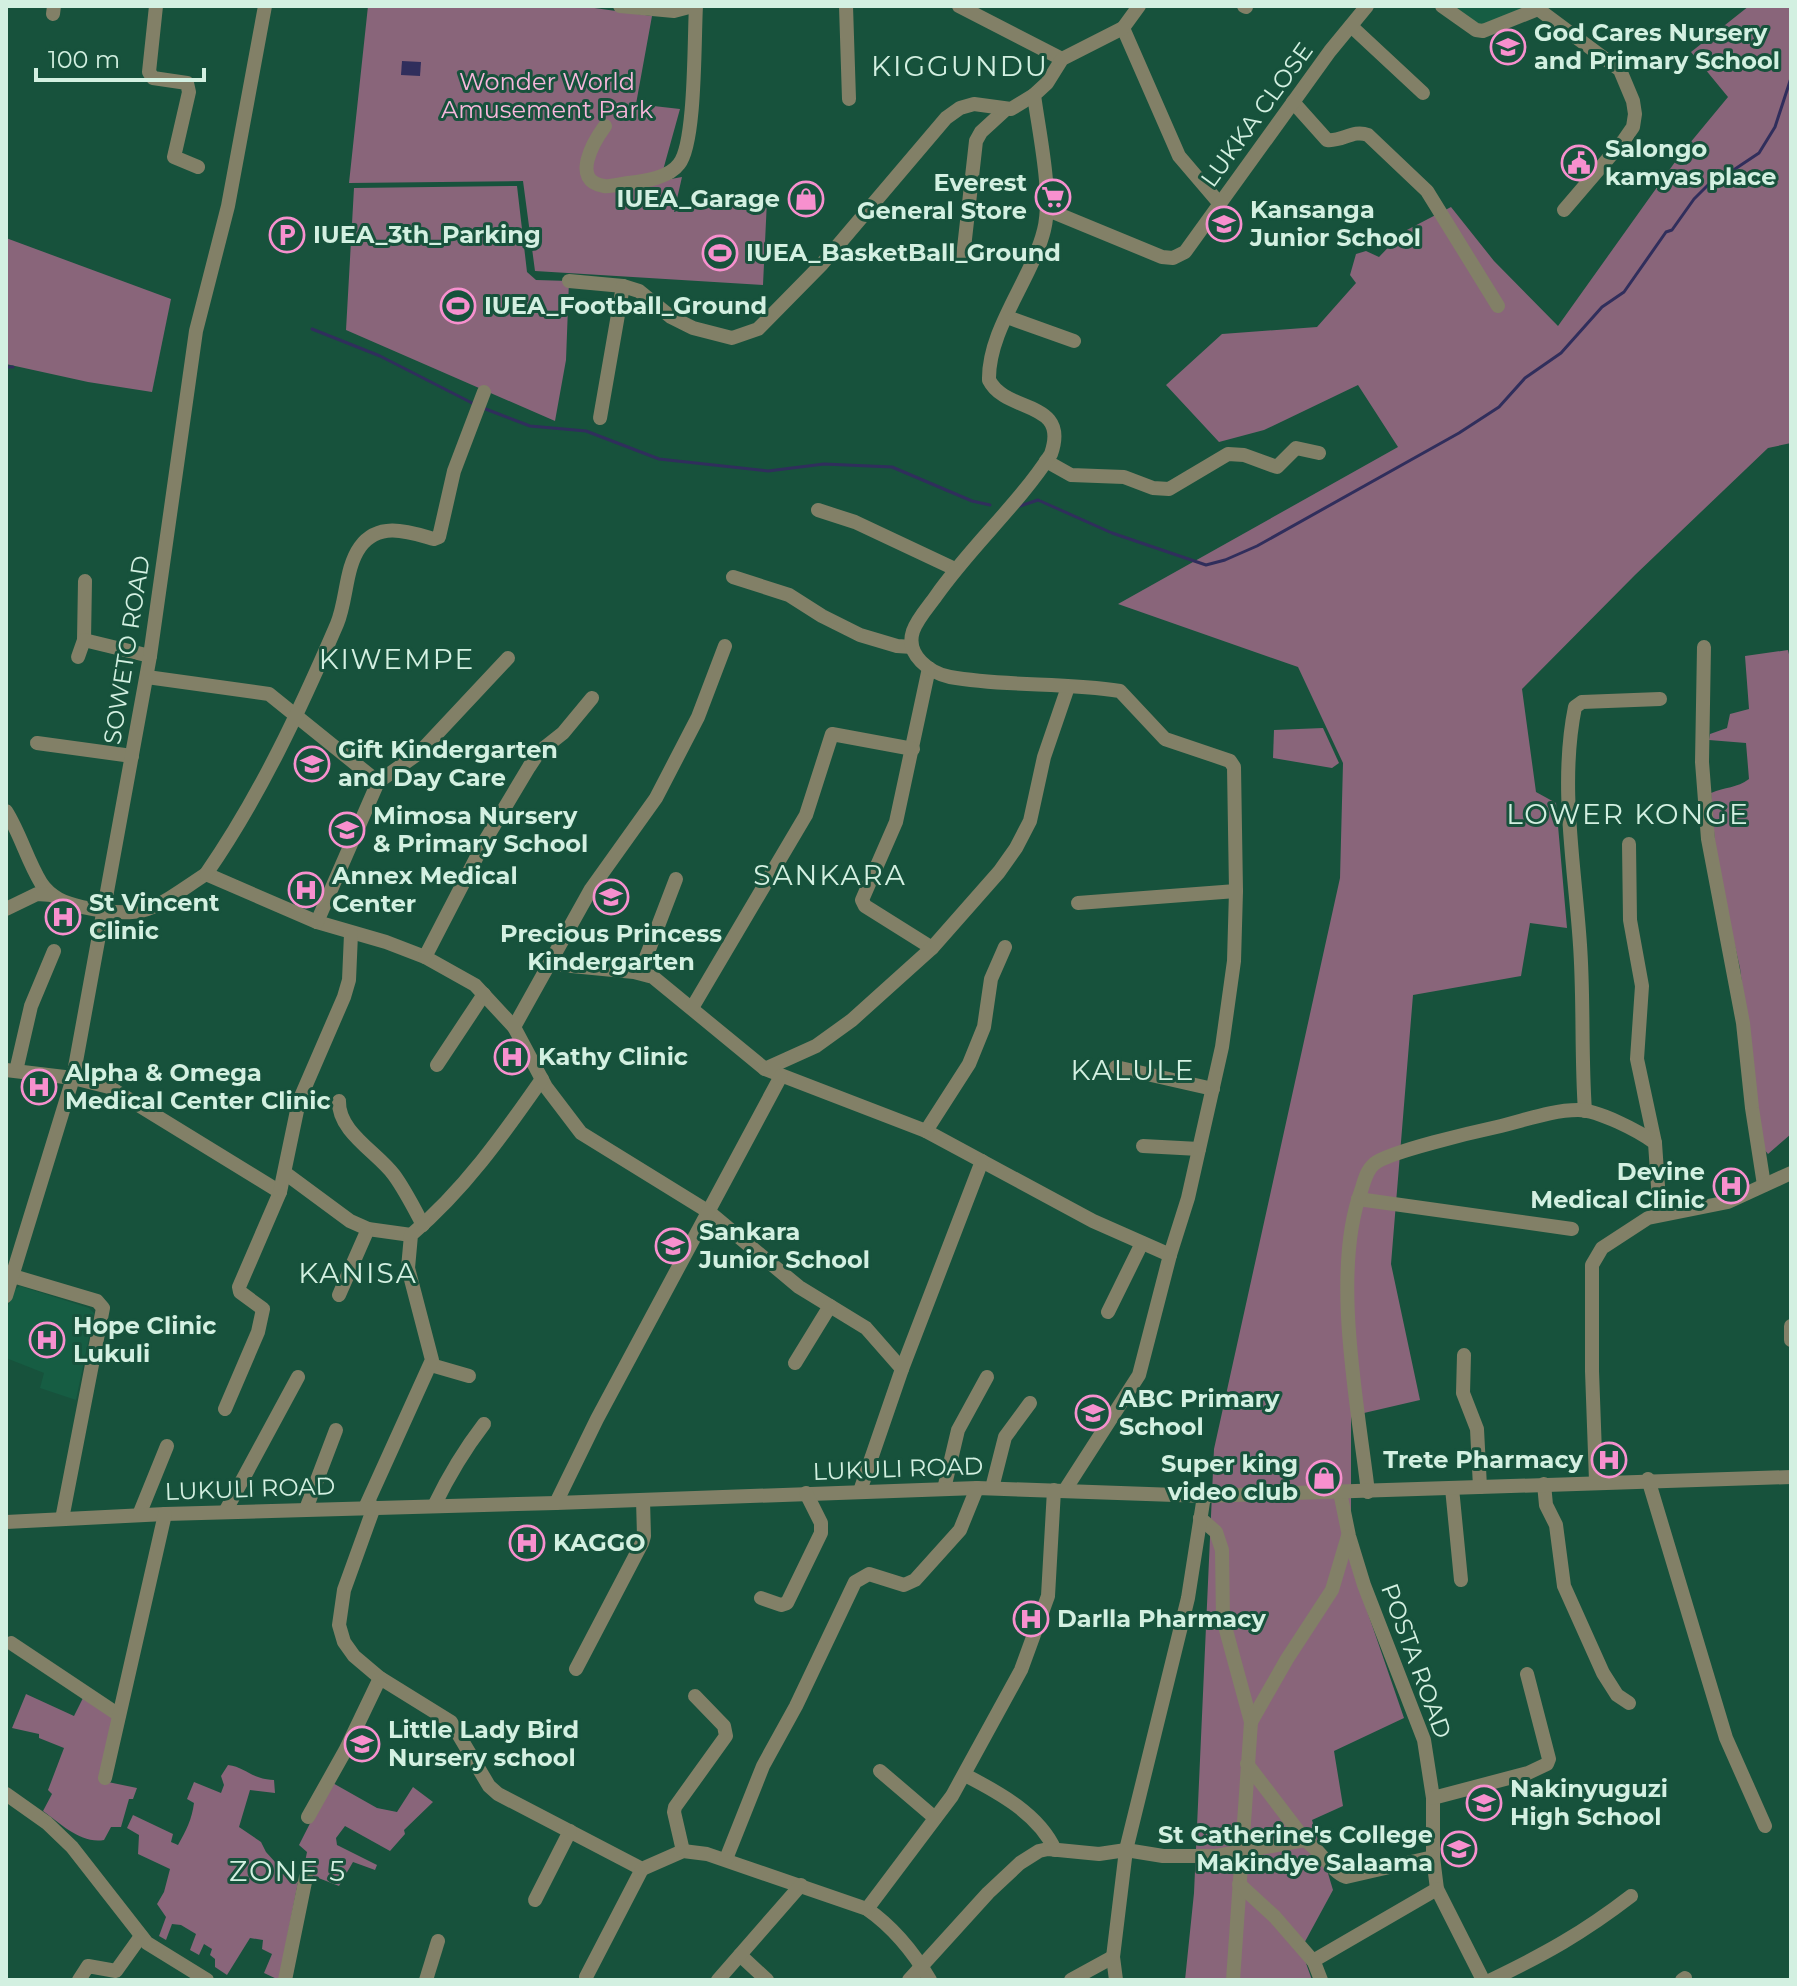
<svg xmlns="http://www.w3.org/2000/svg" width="1797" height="1986" font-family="Montserrat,sans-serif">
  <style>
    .built { fill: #165d43 }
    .green { fill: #89657a }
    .water { fill: #302e5c }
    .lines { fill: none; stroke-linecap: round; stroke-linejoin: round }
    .stream { stroke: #302e5c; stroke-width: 3 }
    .minor { stroke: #828067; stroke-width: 14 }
    .labels { text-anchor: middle; stroke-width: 6; stroke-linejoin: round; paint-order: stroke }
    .poi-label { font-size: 24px; font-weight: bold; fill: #d3f0e1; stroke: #17523c; text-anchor: start }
    .park-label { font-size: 24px; fill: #f8b7dc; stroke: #17523c }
    .street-label { font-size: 24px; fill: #d3f0e1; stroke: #17523c }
    .quarter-label { font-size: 28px; letter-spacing: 2px; fill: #d3f0e1; stroke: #17523c }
  </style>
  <rect width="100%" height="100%" fill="#17523c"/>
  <!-- built -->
  <g class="built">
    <polygon points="1440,6 1524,6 1500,22 1471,25"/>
    <polygon points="20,1286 89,1308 94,1313 76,1400 40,1388 44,1373 6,1358 6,1311 14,1290"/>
  </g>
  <!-- green -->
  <g class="green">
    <polygon points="368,6 580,6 652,16 636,104 680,109 660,181 682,177 674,212 725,197 767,200 763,285 535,271 523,181 349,183"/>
    <polygon points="1749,6 1791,6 1791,443 1768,448 1635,575 1522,689 1536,792 1556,803 1567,928 1530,923 1521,976 1413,995 1391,1264 1420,1400 1351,1416 1351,1564 1404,1718 1334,1751 1343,1806 1312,1820 1333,1890 1301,1949 1312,1980 1185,1980 1194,1893 1214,1449 1340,878 1343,763 1298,667 1118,604 1398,447 1358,385 1264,430 1219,442 1166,385 1222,334 1317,327 1356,283 1350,275 1356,254 1366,251 1379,257 1403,232 1451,207 1494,261 1558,326 1680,155 1728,97 1691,52"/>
    <polygon points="517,186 527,272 536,280 569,281 566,360 555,421 346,330 354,188"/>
    <polygon points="6,238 171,299 152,392 88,382 6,364"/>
    <path d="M1788,650l3,13v471l-23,20 -6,-7 -22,-179 -23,-99 -6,-76c14,-6 26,-5 38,-14l-3,-36 -37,-3 1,-6 17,-6 3,-14 19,-5 -4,-53z"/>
    <polygon points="1323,728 1339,763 1332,768 1273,758 1274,730"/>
    <path d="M26,1694l48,22 9,-18 33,22 -8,62 29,6 -4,11h-4l-8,28h-10l-7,13c-23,4 -43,-16 -61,-29l9,-17 -4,-4 16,-42 -25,-10v-4l-27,-6z"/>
    <path d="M228,1765c18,2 22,14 46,15l1,13 -25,-3 -11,37 22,15 5,10 19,21 13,9 -19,98 -15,-7 8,-19 -10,-5 1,-9 -13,-2 -23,37 -12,-8v-8l-5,-4 2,-6 -8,-5 -5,11 -9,-5 6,-16 -15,-9 -9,-1 -6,16 -7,-4 7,-19 -9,-13 7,-12 6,-23 -32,-15 1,-19 -12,-7 6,-13 40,19 -2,8 7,3c8,-14 14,-26 16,-42l-7,-4 7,-17 27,11 3,-8 -3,-9z"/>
    <polygon points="331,1782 377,1808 397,1812 413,1787 433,1802 404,1830 405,1834 390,1851 345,1826 336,1838 337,1845 377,1865 375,1870 353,1862 339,1886 303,1872 307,1852 299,1845"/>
  </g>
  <!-- water -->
  <polygon class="water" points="402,61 421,62 420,76 401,75"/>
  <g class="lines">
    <!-- stream -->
    <g class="stream">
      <polyline points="312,329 380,356 476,405"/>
      <polyline points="6,367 13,367"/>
      <polyline points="483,408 530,426 586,431 659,459 768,471 824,464 892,467 972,501 990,505"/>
      <polyline points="1020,506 1038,500 1112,533 1206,565 1225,560 1257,546 1459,433 1499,407 1525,378 1561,353 1602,307 1624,292 1666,232 1672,230 1694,199 1717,176 1732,171 1759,153 1775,127 1791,78"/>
    </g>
    <!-- minor -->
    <g class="minor">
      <polyline points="156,6 149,72 153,78 187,83 189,92 174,157 198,167"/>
      <polyline points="620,6 674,11 693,6"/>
      <polyline points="846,6 849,99"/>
      <polyline points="959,6 1062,59"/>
      <polyline points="1244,6 1246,7"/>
      <polyline points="1442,6 1476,30 1483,31 1538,9 1620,70 1633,101 1635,114 1633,127 1624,140 1564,210"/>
      <polyline points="53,14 54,6"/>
      <polyline points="1351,26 1423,93"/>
      <polyline points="1123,28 1179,156 1220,204"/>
      <path d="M1293,102l34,38c15,2 26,-11 41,-5l59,56 71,115"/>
      <path d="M605,126c-11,15 -35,55 -1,60 7,1 17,-2 24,-3 16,-2 41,-5 51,-19 17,-20 15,-127 17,-158"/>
      <polyline points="1048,210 1162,257 1173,258 1185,252 1330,51 1367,6"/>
      <polyline points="963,257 976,141 981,132 1005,110"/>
      <polyline points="569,281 623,286 639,291 671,317 693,328 732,338 758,329 822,264 946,118 960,108 974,104 1011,109 1034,95"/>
      <polyline points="1007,317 1074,341"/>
      <polyline points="600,418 623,286"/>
      <polyline points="1046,461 1071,475 1124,477 1153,488 1169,489 1228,454 1244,455 1277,467 1296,448 1319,453"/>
      <polyline points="818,510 855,522 955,569"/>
      <polyline points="733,577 789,595 822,616 860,635 897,646 912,647"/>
      <polyline points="84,640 85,581"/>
      <polyline points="1704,647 1702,762 1708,839 1743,1023 1752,1108 1764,1185"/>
      <polyline points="78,657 84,640 150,656"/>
      <polyline points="929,668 896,822 862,900 865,906 932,948"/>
      <polyline points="147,677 269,694 378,782"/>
      <polyline points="37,743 132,756"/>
      <path d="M6,811c14,22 21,49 35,72 10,15 24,20 41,24 65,14 72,1 124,-33l111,48 69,20 39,15 50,28 39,42 32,60 35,46 128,79 90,75 67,41 36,41"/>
      <polyline points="1629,844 1630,920 1642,986 1637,1059 1655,1143"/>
      <path d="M206,874c54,-78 94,-164 131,-250 10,-24 8,-56 23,-77 19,-26 49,-15 74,-8l5,-2 15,-66 30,-79"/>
      <polyline points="1078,903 1236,891"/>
      <polyline points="6,909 37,894 52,895"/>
      <polyline points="317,922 378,782 419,753 508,658"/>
      <polyline points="425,957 486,839 529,767 539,752 563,733 592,698"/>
      <polyline points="551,964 634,972 653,977 765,1069 926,1131 1093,1221 1170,1255"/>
      <polyline points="640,973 676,879"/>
      <polyline points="692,1008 806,815 832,734 913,749"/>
      <polyline points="514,1027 591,889 656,798 698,717 725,646"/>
      <polyline points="437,1065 484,994"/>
      <polyline points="1116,1067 1213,1089"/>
      <polyline points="765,1069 816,1046 852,1020 932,948 999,872 1016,848 1030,821 1044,757 1068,687"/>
      <polyline points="6,1070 73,1078 109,1087 280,1192"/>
      <polyline points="16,1071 31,1006 54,951"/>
      <path d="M339,1101c-1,31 38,51 55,74 11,15 20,33 29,50"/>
      <path d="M1585,1111c-4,-55 -1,-110 -5,-166 -5,-78 -21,-160 -5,-238l7,-5 78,-3"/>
      <polyline points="926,1131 969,1064 984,1027 991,979 1005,947"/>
      <polyline points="1143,1146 1199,1149"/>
      <polyline points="285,1173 350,1221 368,1229 411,1235"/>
      <polyline points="1358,1199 1572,1229"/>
      <polyline points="13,1276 97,1301 103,1308 62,1519"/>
      <polyline points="339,1295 368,1229"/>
      <polyline points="6,1296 73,1078 150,656 196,331 228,206 265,6"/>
      <polyline points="1108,1312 1142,1243"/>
      <polyline points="1791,1326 1791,1340"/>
      <polyline points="1464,1355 1463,1393 1477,1429 1480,1487"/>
      <polyline points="795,1363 830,1306"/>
      <polyline points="431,1365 469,1376"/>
      <polyline points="225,1409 258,1332 263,1309 240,1292 239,1287 280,1192 299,1101 344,997 349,980 351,934"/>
      <polyline points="1648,1479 1726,1738 1765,1826"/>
      <polyline points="1596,1481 1592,1371 1592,1265 1602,1248 1648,1218 1728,1202 1791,1173"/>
      <polyline points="1544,1484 1546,1505 1556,1525 1564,1586 1603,1673 1617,1695 1629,1703"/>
      <polyline points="992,1488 1005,1437 1030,1403"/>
      <polyline points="1452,1488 1461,1580"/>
      <polyline points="944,1489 958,1430 987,1377"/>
      <path d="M1065,1490l74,-115 31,-120 18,-57 34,-151 12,-86 2,-70 -2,-124 -4,-6 -65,-22 -45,-48c-56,-9 -114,-4 -170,-14 -20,-4 -45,-22 -37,-46 4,-12 16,-25 23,-35 35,-50 82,-91 115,-142 19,-55 -45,-40 -62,-74 -1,-51 43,-101 55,-150 9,-35 -5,-97 -10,-135l13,-12 15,-24 61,-31 16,-22"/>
      <polyline points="860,1491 902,1369 982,1161"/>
      <polyline points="1340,1492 1349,1536 1364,1585 1424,1740 1433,1798 1433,1857 1437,1889 1483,1980"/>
      <path d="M1368,1492c-10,-86 -37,-219 -7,-301 3,-9 5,-20 13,-27 13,-12 104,-33 127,-38 25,-6 51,-16 77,-16 20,0 61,21 77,33l5,72"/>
      <polyline points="556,1503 597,1419 781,1076"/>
      <path d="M434,1506c14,-29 30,-56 50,-82"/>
      <path d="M374,1507l-30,83 -5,35 5,17 10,14 26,22 71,44 38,64 9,8 144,75 41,-18 24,3 160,55c26,18 47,44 63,71"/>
      <path d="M365,1508l67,-148 -24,-92 3,-33c53,-45 92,-100 131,-156"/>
      <polyline points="306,1509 336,1430"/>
      <polyline points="225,1512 298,1377"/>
      <polyline points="139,1515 167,1446"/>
      <polyline points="1200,1518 1216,1532 1222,1550 1223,1619 1251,1722 1233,1980"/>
      <polyline points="6,1522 165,1514 556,1503 977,1488 1204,1496 1791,1477"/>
      <polyline points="761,1598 781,1605 787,1603 821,1533 821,1523 806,1493"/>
      <polyline points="11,1643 119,1715"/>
      <polyline points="576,1669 642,1543 644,1536 643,1500"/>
      <polyline points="1251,1722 1287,1659 1332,1590 1348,1536"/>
      <polyline points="1247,1764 1305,1840"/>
      <polyline points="880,1771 935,1818"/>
      <path d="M965,1775c33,17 74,39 90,75"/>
      <polyline points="105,1778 165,1514"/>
      <polyline points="6,1794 47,1823 72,1847 147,1943 207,1980"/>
      <polyline points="1433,1798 1528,1773 1547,1764 1549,1759 1527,1674"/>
      <polyline points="308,1817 345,1751 380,1678"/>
      <polyline points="683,1851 674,1812 675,1807 726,1736 724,1726 695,1696"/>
      <polyline points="726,1859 763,1766 796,1706 855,1582 869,1574 904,1585 915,1580 960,1530 977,1488"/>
      <polyline points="1239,1884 1275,1917 1314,1962"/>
      <polyline points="535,1900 570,1831"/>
      <polyline points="867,1909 952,1796 1021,1670 1048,1596 1054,1490"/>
      <polyline points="740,1955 767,1980"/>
      <polyline points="586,1977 642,1869"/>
      <polyline points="79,1980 88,1966 116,1971 141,1936"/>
      <polyline points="285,1980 306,1877"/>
      <polyline points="426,1980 438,1941"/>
      <polyline points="718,1980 801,1885"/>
      <path d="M909,1980l79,-87 32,-30 19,-12 9,-2 51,5 27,-4 37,6h53l89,-16c14,9 27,32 41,37l87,-20"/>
      <polyline points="1071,1980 1113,1957"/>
      <polyline points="1116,1980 1113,1957 1126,1850 1188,1598 1204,1496"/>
      <polyline points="1321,1980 1314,1962 1318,1958 1437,1889"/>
      <path d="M1491,1980c54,-26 92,-47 140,-84"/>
      <polyline points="1682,1980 1685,1978"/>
    </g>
  </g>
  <!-- icons -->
  <defs>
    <g id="school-ring" transform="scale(1.8)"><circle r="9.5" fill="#17523c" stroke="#f790ce" stroke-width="1.5"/><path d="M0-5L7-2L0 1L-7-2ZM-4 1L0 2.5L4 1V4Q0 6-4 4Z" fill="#f790ce"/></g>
    <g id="civic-ring" transform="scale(1.8)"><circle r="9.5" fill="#17523c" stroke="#f790ce" stroke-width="1.5"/><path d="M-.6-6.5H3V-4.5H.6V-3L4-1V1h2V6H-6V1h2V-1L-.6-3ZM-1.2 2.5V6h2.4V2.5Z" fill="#f790ce"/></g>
    <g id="supermarket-ring" transform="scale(1.8)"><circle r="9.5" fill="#17523c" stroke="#f790ce" stroke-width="1.5"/><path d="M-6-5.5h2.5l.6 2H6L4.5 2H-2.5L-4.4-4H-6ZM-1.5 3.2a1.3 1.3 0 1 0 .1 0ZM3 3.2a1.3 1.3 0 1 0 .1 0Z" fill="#f790ce"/></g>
    <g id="shop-ring" transform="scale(1.8)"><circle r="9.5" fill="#17523c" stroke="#f790ce" stroke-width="1.5"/><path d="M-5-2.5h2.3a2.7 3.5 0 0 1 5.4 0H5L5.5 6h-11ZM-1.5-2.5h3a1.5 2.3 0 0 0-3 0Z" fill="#f790ce"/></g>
    <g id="parking-ring" transform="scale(1.8)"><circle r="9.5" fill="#17523c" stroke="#f790ce" stroke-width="1.5"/><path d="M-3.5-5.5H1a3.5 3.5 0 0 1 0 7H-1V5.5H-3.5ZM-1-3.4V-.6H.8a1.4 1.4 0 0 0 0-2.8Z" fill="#f790ce"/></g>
    <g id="stadium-ring" transform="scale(1.8)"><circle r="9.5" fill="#17523c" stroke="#f790ce" stroke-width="1.5"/><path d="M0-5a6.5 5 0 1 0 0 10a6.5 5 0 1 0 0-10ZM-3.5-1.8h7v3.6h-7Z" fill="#f790ce"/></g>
    <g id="hospital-ring" transform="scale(1.8)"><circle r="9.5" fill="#17523c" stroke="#f790ce" stroke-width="1.5"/><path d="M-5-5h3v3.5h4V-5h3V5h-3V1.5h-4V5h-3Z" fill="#f790ce"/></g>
  </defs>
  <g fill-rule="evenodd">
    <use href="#school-ring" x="1508" y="47"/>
    <use href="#civic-ring" x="1579" y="163"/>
    <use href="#supermarket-ring" x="1053" y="197"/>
    <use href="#shop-ring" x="806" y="199"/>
    <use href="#school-ring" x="1224" y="224"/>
    <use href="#parking-ring" x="287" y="235"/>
    <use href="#stadium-ring" x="720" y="253"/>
    <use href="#stadium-ring" x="458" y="306"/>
    <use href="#school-ring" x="312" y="764"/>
    <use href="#school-ring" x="347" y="830"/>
    <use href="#hospital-ring" x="306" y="890"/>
    <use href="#school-ring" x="611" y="897"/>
    <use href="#hospital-ring" x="63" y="917"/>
    <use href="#hospital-ring" x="512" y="1057"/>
    <use href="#hospital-ring" x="39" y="1087"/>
    <use href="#hospital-ring" x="1731" y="1186"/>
    <use href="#school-ring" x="673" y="1246"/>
    <use href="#hospital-ring" x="47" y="1340"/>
    <use href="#school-ring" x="1093" y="1413"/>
    <use href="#hospital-ring" x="1609" y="1460"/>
    <use href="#shop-ring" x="1324" y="1478"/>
    <use href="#hospital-ring" x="527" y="1543"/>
    <use href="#hospital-ring" x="1031" y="1619"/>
    <use href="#school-ring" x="362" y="1744"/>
    <use href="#school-ring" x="1484" y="1803"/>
    <use href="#school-ring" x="1459" y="1849"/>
  </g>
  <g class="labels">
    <!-- poi labels -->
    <g class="poi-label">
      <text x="1534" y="41">God Cares Nursery<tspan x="1534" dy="28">and Primary School</tspan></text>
      <text x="1605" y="157">Salongo<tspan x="1605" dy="28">kamyas place</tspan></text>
      <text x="1027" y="191" text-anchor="end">Everest<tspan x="1027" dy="28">General Store</tspan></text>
      <text x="780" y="207" text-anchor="end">IUEA_Garage</text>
      <text x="1250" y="218">Kansanga<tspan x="1250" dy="28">Junior School</tspan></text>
      <text x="313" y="243">IUEA_3th_Parking</text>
      <text x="746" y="261">IUEA_BasketBall_Ground</text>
      <text x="484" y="314">IUEA_Football_Ground</text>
      <text x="338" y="758">Gift Kindergarten<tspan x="338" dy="28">and Day Care</tspan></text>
      <text x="373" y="824">Mimosa Nursery<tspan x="373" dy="28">&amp; Primary School</tspan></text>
      <text x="332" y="884">Annex Medical<tspan x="332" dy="28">Center</tspan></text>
      <text x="89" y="911">St Vincent<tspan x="89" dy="28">Clinic</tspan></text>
      <text x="611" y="942" text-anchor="middle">Precious Princess<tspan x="611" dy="28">Kindergarten</tspan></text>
      <text x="538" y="1065">Kathy Clinic</text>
      <text x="65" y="1081">Alpha &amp; Omega<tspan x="65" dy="28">Medical Center Clinic</tspan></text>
      <text x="1705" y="1180" text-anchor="end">Devine<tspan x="1705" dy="28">Medical Clinic</tspan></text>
      <text x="699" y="1240">Sankara<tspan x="699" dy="28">Junior School</tspan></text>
      <text x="73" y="1334">Hope Clinic<tspan x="73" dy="28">Lukuli</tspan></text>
      <text x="1119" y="1407">ABC Primary<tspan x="1119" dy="28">School</tspan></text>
      <text x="1583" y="1468" text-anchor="end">Trete Pharmacy</text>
      <text x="1298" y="1472" text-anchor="end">Super king<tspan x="1298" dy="28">video club</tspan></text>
      <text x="553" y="1551">KAGGO</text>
      <text x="1057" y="1627">Darlla Pharmacy</text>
      <text x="388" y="1738">Little Lady Bird<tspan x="388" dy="28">Nursery school</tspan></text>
      <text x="1510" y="1797">Nakinyuguzi<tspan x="1510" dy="28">High School</tspan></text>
      <text x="1433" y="1843" text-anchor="end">St Catherine's College<tspan x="1433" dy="28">Makindye Salaama</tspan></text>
    </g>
    <!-- park labels -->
    <g class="park-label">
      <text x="547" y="90">Wonder World<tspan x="547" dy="28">Amusement Park</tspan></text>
    </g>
    <!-- street labels -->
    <g class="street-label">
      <text transform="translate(1257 115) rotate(-54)" y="8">LUKKA CLOSE</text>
      <text transform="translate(127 650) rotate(-81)" y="8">SOWETO ROAD</text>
      <text transform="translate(898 1469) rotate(-2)" y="8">LUKULI ROAD</text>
      <text transform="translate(250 1489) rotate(-2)" y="8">LUKULI ROAD</text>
      <text transform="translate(1416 1661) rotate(70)" y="8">POSTA ROAD</text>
    </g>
    <!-- quarter labels -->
    <g class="quarter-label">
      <text x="960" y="76">KIGGUNDU</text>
      <text x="397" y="669">KIWEMPE</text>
      <text x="1628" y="824">LOWER KONGE</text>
      <text x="830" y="885">SANKARA</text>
      <text x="1133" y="1080">KALULE</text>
      <text x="358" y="1283">KANISA</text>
      <text x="288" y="1881">ZONE 5</text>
    </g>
  </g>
  <!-- border -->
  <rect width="1797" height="1986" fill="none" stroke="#d3f0e1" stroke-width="16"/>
  <!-- scale -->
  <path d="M36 68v12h168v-12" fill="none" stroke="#d3f0e1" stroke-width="4"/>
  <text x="48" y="68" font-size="24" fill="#d3f0e1" stroke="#17523c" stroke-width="6" paint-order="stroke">100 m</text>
</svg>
